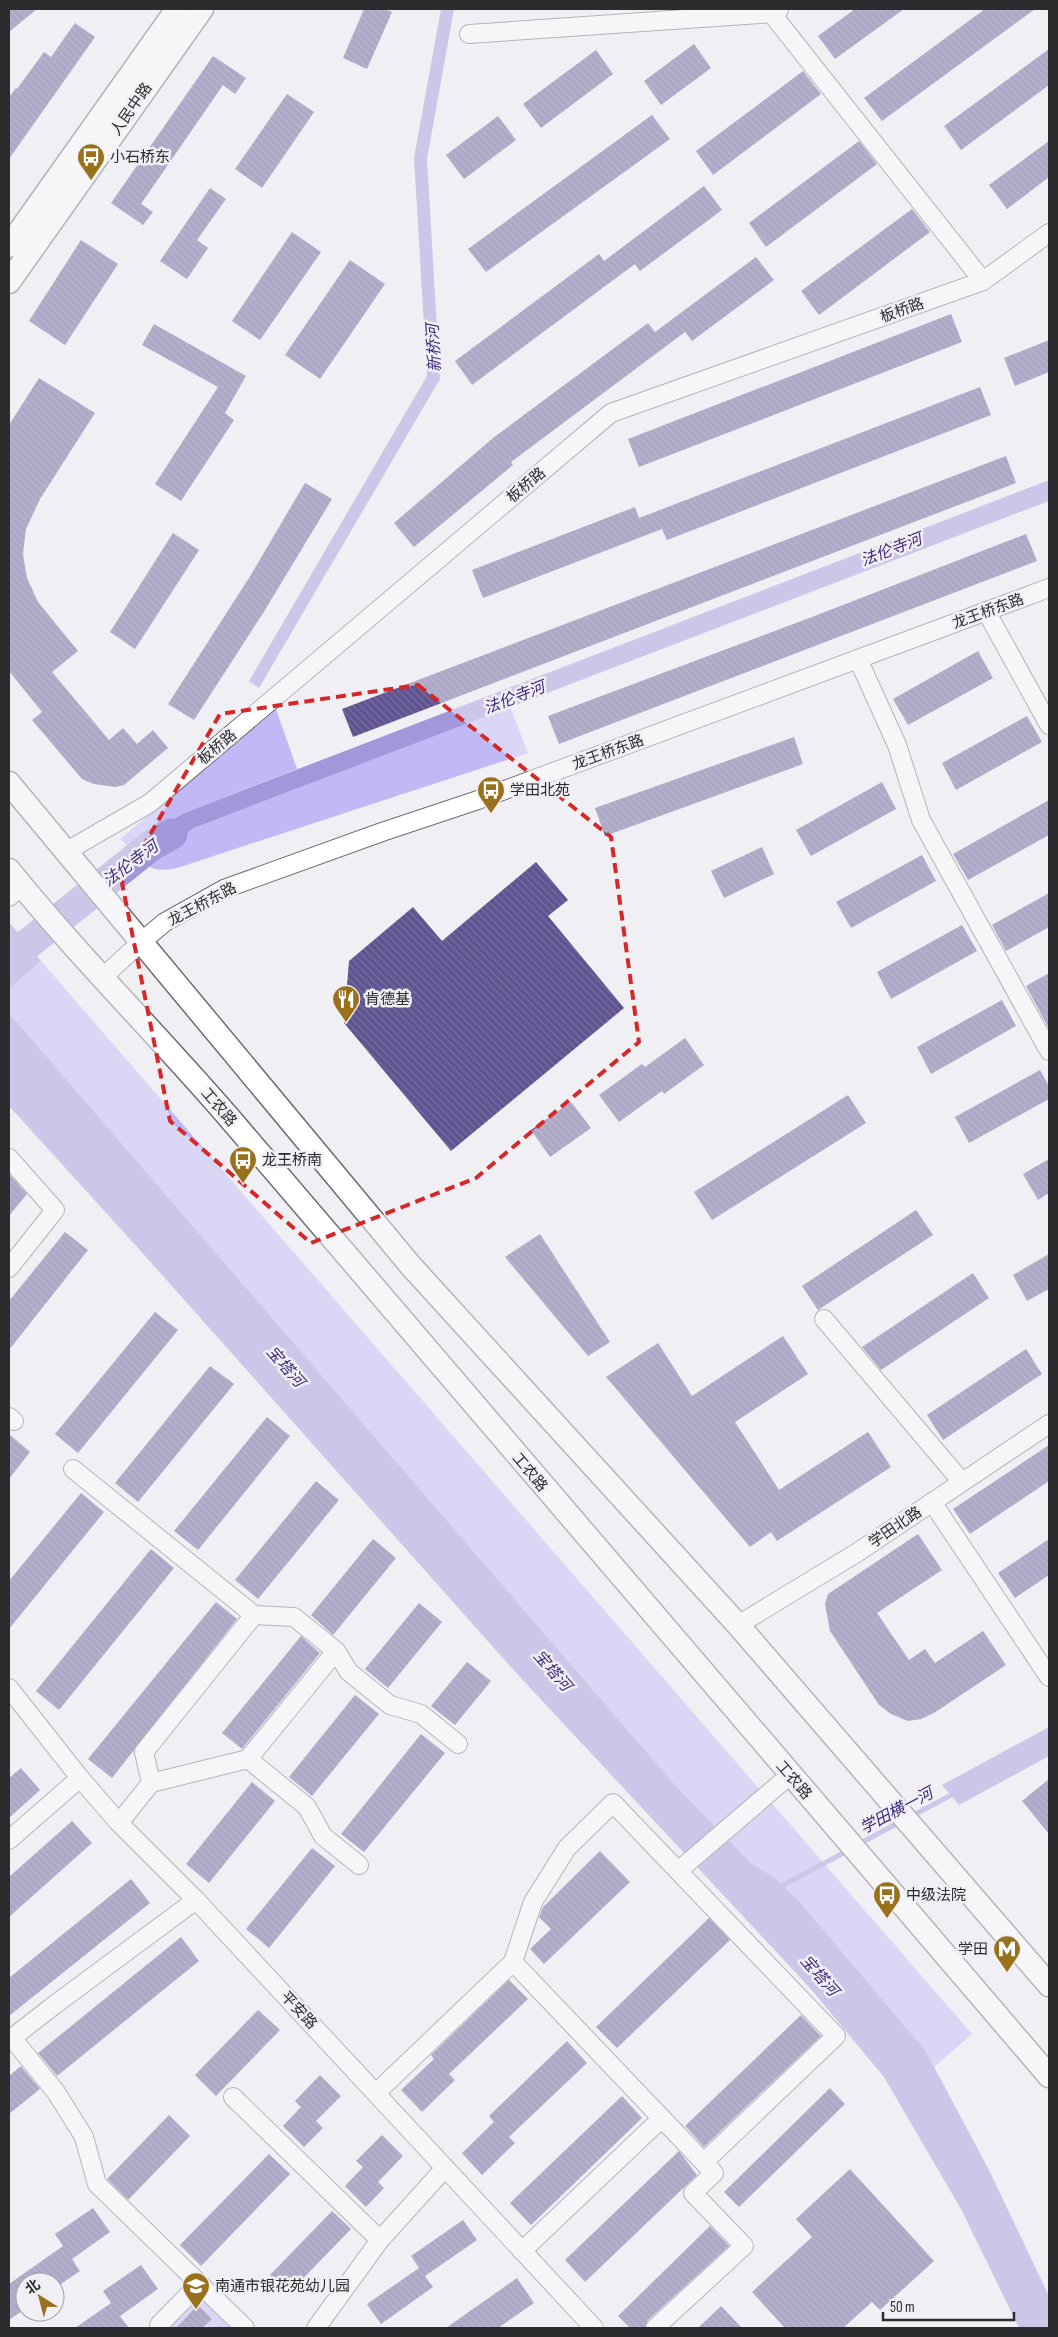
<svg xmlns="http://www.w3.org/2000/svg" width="1058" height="2337" font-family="'Sofia Sans Condensed','Noto Sans SC',sans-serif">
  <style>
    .green { fill: #c1b8f6 }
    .water { fill: #a297db }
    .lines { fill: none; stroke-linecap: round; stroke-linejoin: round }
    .stream { stroke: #a297db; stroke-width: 5 }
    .river { stroke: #a297db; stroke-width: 31 }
    .building { fill: url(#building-back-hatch) }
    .minor-casing { stroke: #6e6d72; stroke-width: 20 }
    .major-casing { stroke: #6e6d72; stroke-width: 25 }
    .minor { stroke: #fff; stroke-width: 18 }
    .major { stroke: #fff; stroke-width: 22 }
    .marked { fill: none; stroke: #d62828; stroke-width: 4; stroke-dasharray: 10 6; stroke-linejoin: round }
    .labels { text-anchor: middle; stroke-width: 5; stroke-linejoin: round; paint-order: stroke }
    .street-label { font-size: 15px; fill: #2c2c2e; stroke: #efeff4 }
    .poi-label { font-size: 15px; fill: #2c2c2e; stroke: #efeff4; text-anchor: start }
    .water-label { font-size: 16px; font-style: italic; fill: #402a79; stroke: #efeff4 }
  </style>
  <defs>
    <pattern id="building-back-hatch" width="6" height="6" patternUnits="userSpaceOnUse" patternTransform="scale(1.25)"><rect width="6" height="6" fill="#5f5391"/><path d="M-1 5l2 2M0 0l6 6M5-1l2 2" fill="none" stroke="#776e9d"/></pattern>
  </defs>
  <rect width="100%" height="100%" fill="#efeff4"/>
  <!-- green -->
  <g class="green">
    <path d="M510,707l18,46 -351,115c-17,3 -23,3 -37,-7l54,-33z"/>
    <polygon points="276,709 297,769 184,813 128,846 120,839"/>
    <polygon points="41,961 972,2034 934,2067 925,2050 799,1901 774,1877 752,1864 675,1785 9,1013 9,989"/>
    <polygon points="196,2293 232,2328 209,2328 206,2325 212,2319 198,2306 176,2328 163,2328"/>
  </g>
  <!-- water -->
  <g class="water">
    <polygon points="441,9 454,9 427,159 440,379 259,688 249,681 427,376 414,158"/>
    <polygon points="1049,480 1049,501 194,828 140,861 128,846 184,813"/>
    <polygon points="9,922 41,961 9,989"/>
    <polygon points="9,1013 675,1785 752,1864 774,1877 799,1901 925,2050 989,2170 1049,2296 1049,2328 1019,2328 961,2209 884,2077 810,1988 519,1676 138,1248 9,1106"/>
    <polygon points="1049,1727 1049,1756 959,1805 942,1785"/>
  </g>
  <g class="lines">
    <!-- stream -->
    <g class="stream">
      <polyline points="912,1816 955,1793"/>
      <polyline points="857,1845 900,1822"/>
      <polyline points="778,1888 847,1851"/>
    </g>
    <!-- river -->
    <polyline class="river" points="9,959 152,845 172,834"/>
  </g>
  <!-- building -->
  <g class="building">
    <polygon points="9,9 37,9 9,32"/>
    <polygon points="364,9 384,9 392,12 367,69 343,58"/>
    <polygon points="855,9 904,9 835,59 818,36"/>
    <polygon points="985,9 1035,9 882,121 864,98"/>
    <polygon points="75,23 95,37 9,159 9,97 16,88 17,89 44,52 51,57"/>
    <polygon points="694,44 711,68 661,105 644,81"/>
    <polygon points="1049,49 1049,85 961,150 944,126"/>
    <polygon points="596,50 613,74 541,128 523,104"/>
    <polygon points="213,56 246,78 235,94 223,85 141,204 153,212 143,225 111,203"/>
    <polygon points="803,71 821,94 713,175 696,151"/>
    <polygon points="287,94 314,112 262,188 235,169"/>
    <polygon points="652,115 670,139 486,272 468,249"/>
    <polygon points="498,116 516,140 464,179 446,155"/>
    <polygon points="859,141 877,164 766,247 749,223"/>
    <polygon points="1049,141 1049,177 1007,209 989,185"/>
    <polygon points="704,186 722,210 640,271 635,264 472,385 455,361 599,254 604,261"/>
    <polygon points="210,188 226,199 197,240 208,248 187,279 160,261"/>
    <polygon points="912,209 930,232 819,315 801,291"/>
    <polygon points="292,232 321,252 260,340 232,321"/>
    <polygon points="81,240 118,264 65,345 29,321"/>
    <polygon points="756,257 774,280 692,341 685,332 511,462 513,465 414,547 394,523 493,438 648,323 655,332"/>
    <polygon points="350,260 385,284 320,379 285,355"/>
    <polygon points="951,314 962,342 639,467 628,439"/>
    <polygon points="154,324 246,376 225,413 234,420 181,501 155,484 218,387 142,345"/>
    <polygon points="1049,340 1049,372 1015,386 1004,358"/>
    <polygon points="39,378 95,413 40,499 26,529 23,554 27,578 38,602 78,651 52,672 109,740 123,728 137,744 153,730 168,748 124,785 115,787 94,784 82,779 32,720 42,712 9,671 9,425"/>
    <polygon points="980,387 991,415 667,540 662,529 483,598 472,570 635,507 639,518"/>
    <polygon points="1006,456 1016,483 353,737 342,709"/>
    <polygon points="305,483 332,499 265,610 194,720 168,704 249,578"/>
    <polygon points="173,533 199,550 135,649 110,632"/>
    <polygon points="1026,534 1037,561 559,744 548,716 812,617"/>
    <polygon points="978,651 993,678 908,725 893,699"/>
    <polygon points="1027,716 1042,742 956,790 942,763"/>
    <polygon points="794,737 803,764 605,836 595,808"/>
    <polygon points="882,782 896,809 811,856 796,830"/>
    <polygon points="1049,800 1049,835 968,880 953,854"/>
    <polygon points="762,847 774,874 724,898 711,871"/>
    <polygon points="922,855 936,881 851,928 836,902"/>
    <polygon points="536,862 568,900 548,916 624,1008 451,1151 344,1023 349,961 413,907 442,941"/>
    <polygon points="1049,893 1049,927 1006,951 992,925"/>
    <polygon points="962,925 977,951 891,999 877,972"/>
    <polygon points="1049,973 1049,1029 1026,986"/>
    <polygon points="1002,1000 1016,1026 931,1074 917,1047"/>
    <polygon points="685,1038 704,1065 664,1094 662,1091 619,1122 599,1095 642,1064 645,1067"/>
    <polygon points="1040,1070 1049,1086 1049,1099 969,1143 955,1117"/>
    <polygon points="848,1095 866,1123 712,1220 694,1192"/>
    <polygon points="571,1102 591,1128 550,1157 531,1130"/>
    <polygon points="1049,1159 1049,1193 1038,1200 1023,1174"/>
    <polygon points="9,1174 27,1194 9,1216"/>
    <polygon points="916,1210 933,1235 818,1310 802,1286"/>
    <polygon points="65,1232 88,1250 9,1350 9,1301"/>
    <polygon points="540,1234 610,1342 588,1356 505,1257"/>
    <polygon points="1049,1254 1049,1289 1027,1301 1013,1275"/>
    <polygon points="973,1273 989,1298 881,1370 862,1347"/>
    <polygon points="155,1312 178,1330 78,1453 55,1434"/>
    <polygon points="783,1336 808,1374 735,1422 779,1490 868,1432 891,1467 777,1541 771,1532 750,1547 606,1377 658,1343 692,1396"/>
    <polygon points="1026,1349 1042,1374 943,1440 927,1415"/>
    <polygon points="210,1366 234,1384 138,1502 115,1483"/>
    <polygon points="267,1417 290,1436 198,1550 174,1531"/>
    <polygon points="9,1434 30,1452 9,1479"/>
    <polygon points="1049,1445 1049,1481 970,1534 953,1509"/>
    <polygon points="316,1481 339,1500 258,1599 235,1580"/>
    <polygon points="81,1493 104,1512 9,1629 9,1581"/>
    <polygon points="918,1534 942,1570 877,1613 909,1660 925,1649 935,1663 983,1631 1006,1665 934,1713 921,1719 908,1721 891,1714 879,1705 830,1631 825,1604 828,1594"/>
    <polygon points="373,1539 396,1558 333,1635 311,1615"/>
    <polygon points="1049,1539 1049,1575 1015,1598 998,1573"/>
    <polygon points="151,1549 174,1568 59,1710 36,1691"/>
    <polygon points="216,1602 237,1619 112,1778 88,1759"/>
    <polygon points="419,1603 442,1622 388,1688 365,1669"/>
    <polygon points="301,1636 320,1653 242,1749 222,1733"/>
    <polygon points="467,1662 491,1681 455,1725 431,1706"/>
    <polygon points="355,1695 379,1714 312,1796 289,1777"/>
    <polygon points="421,1734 445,1753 364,1852 341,1834"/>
    <polygon points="21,1768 40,1790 9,1818 9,1778"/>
    <polygon points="1049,1779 1049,1834 1022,1801"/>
    <polygon points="252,1782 275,1801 209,1883 186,1864"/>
    <polygon points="72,1821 92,1843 9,1917 9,1877"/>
    <polygon points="312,1848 335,1866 269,1948 246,1929"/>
    <polygon points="600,1851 630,1882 544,1964 530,1949 551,1929 539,1917 543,1907"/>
    <polygon points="131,1879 150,1903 9,2016 9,1978"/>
    <polygon points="709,1918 730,1940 617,2048 596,2027"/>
    <polygon points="181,1937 199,1961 57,2076 38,2053"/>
    <polygon points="509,1980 528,1999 449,2074 455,2080 422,2112 401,2090 434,2059 431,2055"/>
    <polygon points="258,2010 280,2030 216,2096 195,2075"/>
    <polygon points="801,2015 821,2036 704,2147 685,2126"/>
    <polygon points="567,2041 587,2063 509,2137 515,2143 482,2175 462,2153 494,2122 489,2116"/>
    <polygon points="21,2066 40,2089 9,2114 9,2076"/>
    <polygon points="320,2075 341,2096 316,2121 323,2128 304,2147 283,2126 301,2107 295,2101"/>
    <polygon points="830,2088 845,2104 739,2207 724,2192"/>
    <polygon points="622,2096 642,2118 531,2225 510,2203"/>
    <polygon points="169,2115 190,2136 128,2200 107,2179"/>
    <polygon points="382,2135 403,2156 378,2182 384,2188 366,2207 345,2186 363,2167 356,2161"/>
    <polygon points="679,2151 697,2175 585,2282 565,2260"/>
    <polygon points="269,2154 290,2174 201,2266 180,2245"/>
    <polygon points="850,2169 934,2261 880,2310 872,2302 843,2328 785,2328 752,2292 812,2237 796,2219"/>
    <polygon points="93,2208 110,2232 72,2259 80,2271 55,2288 55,2282 25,2282 25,2309 9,2320 9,2284 63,2246 55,2234"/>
    <polygon points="332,2211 351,2229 289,2293 270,2275"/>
    <polygon points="463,2220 477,2240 425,2276 433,2287 381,2324 367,2304 419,2268 411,2256"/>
    <polygon points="710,2226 729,2246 648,2320 645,2328 630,2328 618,2316"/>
    <polygon points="141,2265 158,2289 120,2316 129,2328 75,2328 111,2303 103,2291"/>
    <polygon points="517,2278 534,2303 498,2328 446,2328"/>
    <polygon points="198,2305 212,2319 203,2328 176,2328"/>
    <polygon points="721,2306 742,2328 698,2328"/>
  </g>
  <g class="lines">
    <!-- minor casing -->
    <g class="minor-casing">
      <g id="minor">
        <polyline points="768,9 983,281"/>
        <polyline points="469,34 773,13 779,10"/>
        <polyline points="986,611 1049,725"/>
        <polyline points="858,659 897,745 921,820 1049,1051"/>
        <polyline points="67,851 150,803 611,413 983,281 1049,233"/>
        <polyline points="9,897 22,886"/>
        <polyline points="102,978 141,942 165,922 224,889 382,832 478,800 1049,588"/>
        <polyline points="9,1158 55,1210 9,1268"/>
        <polyline points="824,1319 962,1482"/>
        <polyline points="9,1417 14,1421"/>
        <polyline points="73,1469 254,1615 294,1617 336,1651 349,1672 390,1705 421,1714 458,1744"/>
        <polyline points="932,1502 1049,1677"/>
        <polyline points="738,1625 858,1552 1049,1424"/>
        <polyline points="9,1688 80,1778 119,1823 196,1900 594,2328"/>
        <polyline points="248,1759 336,1651"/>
        <polyline points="151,1783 144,1752 254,1615"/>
        <polyline points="119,1823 151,1783 248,1759 307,1807 323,1836 359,1865"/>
        <polyline points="9,1840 80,1778"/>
        <polyline points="678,1871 790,1775"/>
        <polyline points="196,1900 53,2006 12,2038 56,2092 84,2137 97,2184 245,2328"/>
        <polyline points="513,1962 714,2173 693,2193 744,2246 655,2328"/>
        <polyline points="377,2092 513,1962 533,1902 567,1848 613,1803 836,2036 704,2162"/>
        <polyline points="233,2097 380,2240"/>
        <polyline points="522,2251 662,2118"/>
        <polyline points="159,2328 159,2325 199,2284"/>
        <polyline points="316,2328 380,2240 445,2168"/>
      </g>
    </g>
    <!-- major casing -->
    <g class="major-casing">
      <g id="major">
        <polyline points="9,246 177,9"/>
        <polyline points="9,282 202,9"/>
        <polyline points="9,783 411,1266 738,1625 1049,1985"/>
        <path d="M9,870c70,87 150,166 223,251 271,320 544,638 817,955"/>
      </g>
    </g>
    <!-- minor -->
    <use href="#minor" class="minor"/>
    <!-- major -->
    <use href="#major" class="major"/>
  </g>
  <!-- marked area -->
  <path d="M0 0H1058V2337H0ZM418,685l193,152 28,205 -163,136 -165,65 -141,-122 -48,-238 98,-169z" fill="#efeff4" fill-opacity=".55" fill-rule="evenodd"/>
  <path class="marked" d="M418,685l193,152 28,205 -163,136 -165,65 -141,-122 -48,-238 98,-169z"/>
  <!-- icons -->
  <defs>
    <g id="bus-pin" transform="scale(1.4375)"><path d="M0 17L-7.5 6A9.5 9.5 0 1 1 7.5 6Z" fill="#99711d" stroke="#efeff4"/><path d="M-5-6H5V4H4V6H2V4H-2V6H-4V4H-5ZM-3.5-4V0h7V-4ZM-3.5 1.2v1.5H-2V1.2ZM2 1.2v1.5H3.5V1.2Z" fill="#fff"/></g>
    <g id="restaurant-pin" transform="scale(1.4375)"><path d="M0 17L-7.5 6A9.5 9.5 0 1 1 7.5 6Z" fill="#99711d" stroke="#efeff4"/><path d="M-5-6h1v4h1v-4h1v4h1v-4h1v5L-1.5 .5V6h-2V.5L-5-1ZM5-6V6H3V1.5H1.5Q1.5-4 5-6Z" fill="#fff"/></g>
    <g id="metro-pin" transform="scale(1.4375)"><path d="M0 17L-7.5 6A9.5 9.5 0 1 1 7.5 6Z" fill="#99711d" stroke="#efeff4"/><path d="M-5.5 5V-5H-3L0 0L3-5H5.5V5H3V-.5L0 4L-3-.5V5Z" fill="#fff"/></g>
    <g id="school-pin" transform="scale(1.4375)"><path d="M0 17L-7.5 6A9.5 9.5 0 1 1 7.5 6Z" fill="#99711d" stroke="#efeff4"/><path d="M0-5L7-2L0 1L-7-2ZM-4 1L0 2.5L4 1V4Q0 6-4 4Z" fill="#fff"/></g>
  </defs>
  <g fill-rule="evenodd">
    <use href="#bus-pin" x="91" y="157"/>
    <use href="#bus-pin" x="491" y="790"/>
    <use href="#restaurant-pin" x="346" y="999"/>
    <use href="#bus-pin" x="243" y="1160"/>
    <use href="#bus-pin" x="887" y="1895"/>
    <use href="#metro-pin" x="1007" y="1949"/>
    <use href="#school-pin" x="196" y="2286"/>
  </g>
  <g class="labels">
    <!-- street labels -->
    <g class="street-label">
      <text transform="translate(131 109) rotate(-55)" y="5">人民中路</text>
      <text transform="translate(902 310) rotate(-20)" y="5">板桥路</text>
      <text transform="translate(526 485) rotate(-40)" y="5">板桥路</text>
      <text transform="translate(988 611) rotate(-20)" y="5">龙王桥东路</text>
      <text transform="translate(217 747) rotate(-40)" y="5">板桥路</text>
      <text transform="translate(608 752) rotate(-20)" y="5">龙王桥东路</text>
      <text transform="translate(202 904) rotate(-28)" y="5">龙王桥东路</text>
      <text transform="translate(219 1107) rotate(49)" y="5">工农路</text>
      <text transform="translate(530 1472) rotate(50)" y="5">工农路</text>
      <text transform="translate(895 1527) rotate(-34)" y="5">学田北路</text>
      <text transform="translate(794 1780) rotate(49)" y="5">工农路</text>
      <text transform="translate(299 2010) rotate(47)" y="5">平安路</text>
    </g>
    <!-- poi labels -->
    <g class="poi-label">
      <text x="110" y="162">小石桥东</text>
      <text x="510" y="795">学田北苑</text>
      <text x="365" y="1004">肯德基</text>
      <text x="262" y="1165">龙王桥南</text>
      <text x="906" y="1900">中级法院</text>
      <text x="988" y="1954" text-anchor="end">学田</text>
      <text x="215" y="2291">南通市银花苑幼儿园</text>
    </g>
    <!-- water labels -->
    <g class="water-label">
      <text transform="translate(433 348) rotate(-93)" y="6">新桥河</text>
      <text transform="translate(891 549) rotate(-21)" y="6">法伦寺河</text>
      <text transform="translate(514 697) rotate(-21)" y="6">法伦寺河</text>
      <text transform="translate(130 863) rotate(-37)" y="6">法伦寺河</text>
      <text transform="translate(286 1366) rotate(49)" y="6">宝塔河</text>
      <text transform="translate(553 1670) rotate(49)" y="6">宝塔河</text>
      <text transform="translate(896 1810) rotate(-28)" y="6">学田横一河</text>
      <text transform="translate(820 1975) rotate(49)" y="6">宝塔河</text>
    </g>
  </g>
  <!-- border -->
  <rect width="1058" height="2337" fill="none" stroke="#2c2c2e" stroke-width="20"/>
  <!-- north arrow -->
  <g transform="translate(40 2297) rotate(324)"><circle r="24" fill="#efeff4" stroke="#a1a1a5"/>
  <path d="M0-4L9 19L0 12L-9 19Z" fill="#99711d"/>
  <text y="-8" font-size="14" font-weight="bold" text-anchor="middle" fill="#2c2c2e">北</text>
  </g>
  <!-- scale -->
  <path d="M883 2312v8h131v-8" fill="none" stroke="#2c2c2e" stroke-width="2.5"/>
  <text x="890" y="2312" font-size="15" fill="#2c2c2e" stroke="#efeff4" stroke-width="4" paint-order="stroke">50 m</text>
</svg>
